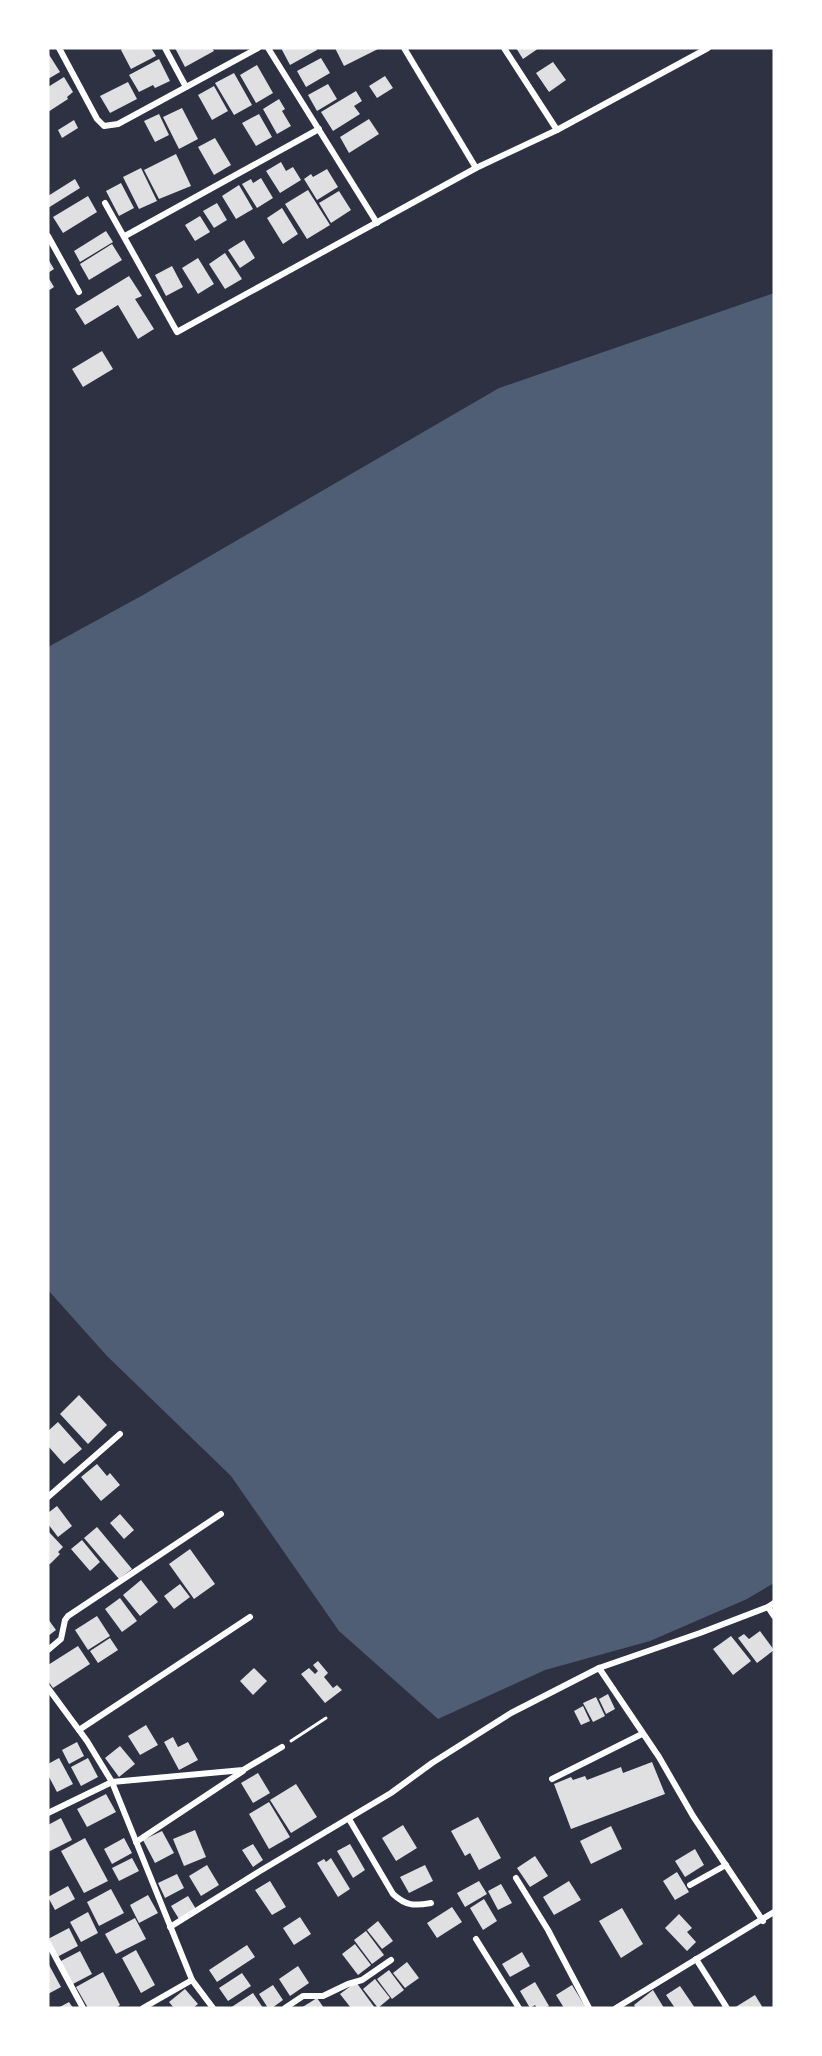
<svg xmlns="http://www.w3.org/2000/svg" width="822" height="2056" font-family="Lato,sans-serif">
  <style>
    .water { fill: #4f5d75 }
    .building { fill: #e0e0e3 }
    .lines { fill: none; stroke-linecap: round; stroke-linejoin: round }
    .path { stroke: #fff; stroke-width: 3 }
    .minor { stroke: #fff; stroke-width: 6 }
  </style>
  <rect width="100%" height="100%" fill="#2d3142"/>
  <!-- water -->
  <polygon class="water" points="774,293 774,1583 747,1599 650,1641 545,1670 438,1719 339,1631 231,1476 107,1356 48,1290 48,647 143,595 499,388"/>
  <!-- building -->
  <g class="building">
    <polygon points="124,48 151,48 156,56 131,69 121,50"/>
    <polygon points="175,48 212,48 214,51 185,67"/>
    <polygon points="281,48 316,48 317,50 290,65"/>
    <polygon points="335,48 380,48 344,66"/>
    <polygon points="516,48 539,48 523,59"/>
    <polygon points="48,53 60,72 48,79"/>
    <polygon points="321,58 330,73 306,87 297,71"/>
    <polygon points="159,59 170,81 155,88 153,85 139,92 129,75"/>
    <polygon points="553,62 566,80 549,92 536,73"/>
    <polygon points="257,65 273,93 256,103 240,75"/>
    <polygon points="234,73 252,105 234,115 215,83"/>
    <polygon points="385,76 393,88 377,98 369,86"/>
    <polygon points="64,77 73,92 67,97 68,99 48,112 48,87"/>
    <polygon points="128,82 137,99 110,113 100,96"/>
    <polygon points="328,84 337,99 317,111 308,95"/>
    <polygon points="214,86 228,111 212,120 198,95"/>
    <polygon points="356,91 362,101 354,106 360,114 333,131 321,112"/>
    <polygon points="279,99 285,109 282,111 291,126 277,134 263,109"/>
    <polygon points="182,108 198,139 179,149 163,117"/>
    <polygon points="159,114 169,135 155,142 144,121"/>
    <polygon points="259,114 272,137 256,146 242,123"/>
    <polygon points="369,119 379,134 349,153 340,137"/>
    <polygon points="74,120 78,128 62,138 58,130"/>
    <polygon points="215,138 231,165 214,175 198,147"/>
    <polygon points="176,154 191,186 159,199 144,170"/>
    <polygon points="281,162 286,171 293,167 301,180 280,193 266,171"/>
    <polygon points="141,168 157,201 139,209 123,177"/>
    <polygon points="327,169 338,187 317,200 304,179 311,174 313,177"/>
    <polygon points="261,178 273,198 257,208 242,184 251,179 253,183"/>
    <polygon points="75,179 80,188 48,208 48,196"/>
    <polygon points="121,183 134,208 119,216 106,191"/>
    <polygon points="239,185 253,209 236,219 222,196"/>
    <polygon points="308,190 330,225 307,239 285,204"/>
    <polygon points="339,191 351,210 331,223 319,203"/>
    <polygon points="88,196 97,212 63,233 53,217"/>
    <polygon points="217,203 227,220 214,228 203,211"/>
    <polygon points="282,208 298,234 283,244 267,218"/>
    <polygon points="200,216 210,232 195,241 185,225"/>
    <polygon points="106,231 113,242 80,262 74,251"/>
    <polygon points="244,240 255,258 240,268 228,250"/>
    <polygon points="112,244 122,260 89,280 80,264"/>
    <polygon points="225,253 242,279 225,289 209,264"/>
    <polygon points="198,258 214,284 198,294 182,268"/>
    <polygon points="48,259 54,269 48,273"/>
    <polygon points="172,266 183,287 166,296 155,275"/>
    <polygon points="129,276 142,296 135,299 154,329 138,339 118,305 85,325 75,309"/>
    <polygon points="48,277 54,287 48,291"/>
    <polygon points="102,351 113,369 83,387 72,369"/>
    <polygon points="79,1395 107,1425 88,1444 60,1414"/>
    <polygon points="58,1422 82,1449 64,1464 48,1446 48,1431"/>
    <polygon points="97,1464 107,1476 110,1473 120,1485 101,1501 81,1477"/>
    <polygon points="57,1506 72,1526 58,1537 48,1524 48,1513"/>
    <polygon points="120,1514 134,1530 124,1539 110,1523"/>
    <polygon points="97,1527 132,1569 119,1579 84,1538"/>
    <polygon points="48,1531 63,1547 58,1552 60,1554 50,1564 48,1563"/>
    <polygon points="82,1540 100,1562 90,1571 71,1549"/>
    <polygon points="190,1549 215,1584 194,1599 169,1564"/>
    <polygon points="141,1580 158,1602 140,1616 123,1595"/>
    <polygon points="180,1584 190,1597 174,1609 164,1596"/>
    <polygon points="120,1598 137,1621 122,1632 105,1609"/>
    <polygon points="97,1616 110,1636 88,1650 75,1630"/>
    <polygon points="48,1619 56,1630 48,1636"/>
    <polygon points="760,1631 774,1650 757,1663 738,1638 744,1634 749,1639"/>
    <polygon points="731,1636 751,1661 733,1675 713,1649"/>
    <polygon points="110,1638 118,1650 98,1663 90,1651"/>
    <polygon points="78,1646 90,1664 53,1688 48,1681 48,1665"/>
    <polygon points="318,1661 328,1673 324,1677 333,1688 337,1685 342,1690 325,1703 301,1674 309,1668 315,1674 318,1671 313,1665"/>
    <polygon points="254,1668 267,1681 253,1695 240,1681"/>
    <polygon points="608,1694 615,1709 606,1714 599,1699"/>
    <polygon points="596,1697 605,1716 593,1722 583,1703"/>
    <polygon points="583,1706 590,1721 581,1725 574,1711"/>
    <polygon points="146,1725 158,1745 140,1755 128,1736"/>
    <polygon points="173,1737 178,1747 188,1742 198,1760 179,1770 164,1742"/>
    <polygon points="77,1742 84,1756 69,1764 62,1750"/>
    <polygon points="120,1746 135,1764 119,1777 105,1758"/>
    <polygon points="59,1758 73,1784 57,1792 48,1775 48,1764"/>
    <polygon points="88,1758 98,1777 81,1786 71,1767"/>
    <polygon points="652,1762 665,1794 571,1829 554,1784 571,1777 573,1780 585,1776 587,1780 621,1767 623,1773"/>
    <polygon points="258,1773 270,1793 253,1803 241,1783"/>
    <polygon points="296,1784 317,1817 291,1833 270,1800"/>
    <polygon points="106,1794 116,1812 87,1827 77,1809"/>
    <polygon points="269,1802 290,1837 269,1849 249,1814"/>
    <polygon points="478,1817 501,1858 479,1870 470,1853 465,1856 451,1831"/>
    <polygon points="61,1818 72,1840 48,1852 48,1825"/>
    <polygon points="403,1825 417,1848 396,1861 382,1838"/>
    <polygon points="611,1826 622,1849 591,1864 580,1841"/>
    <polygon points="195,1830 206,1857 184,1866 173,1839"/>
    <polygon points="162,1831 174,1853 155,1863 143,1840"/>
    <polygon points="85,1838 108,1881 84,1893 61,1851"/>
    <polygon points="124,1838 132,1853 112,1864 104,1849"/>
    <polygon points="253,1844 263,1860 253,1867 242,1850"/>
    <polygon points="350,1844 365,1870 353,1878 337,1851"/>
    <polygon points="695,1849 704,1865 685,1877 675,1861"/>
    <polygon points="535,1856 548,1876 530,1887 517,1868"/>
    <polygon points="132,1858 139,1871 119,1881 112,1868"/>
    <polygon points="331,1858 350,1889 338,1897 317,1863 324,1859 326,1862"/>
    <polygon points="207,1865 219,1885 201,1896 189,1876"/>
    <polygon points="425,1865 433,1881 409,1893 400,1877"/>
    <polygon points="677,1872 689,1892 675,1900 663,1881"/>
    <polygon points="177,1874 184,1888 165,1898 158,1883"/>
    <polygon points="270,1881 286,1907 272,1915 255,1890"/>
    <polygon points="479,1881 487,1894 465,1907 457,1893"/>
    <polygon points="569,1881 581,1900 554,1915 543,1897"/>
    <polygon points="501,1884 512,1903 498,1910 488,1891"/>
    <polygon points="68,1886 75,1899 55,1910 48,1897"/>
    <polygon points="111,1889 124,1913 99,1926 87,1902"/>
    <polygon points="148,1895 158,1913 139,1923 130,1905"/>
    <polygon points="188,1896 196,1909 179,1919 171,1906"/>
    <polygon points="484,1899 497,1921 483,1930 470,1908"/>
    <polygon points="452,1907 462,1922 437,1938 427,1923"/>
    <polygon points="622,1908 643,1944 621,1958 599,1921"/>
    <polygon points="88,1912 98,1933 81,1942 70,1922"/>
    <polygon points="679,1914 692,1928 687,1932 696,1942 687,1951 665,1928"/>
    <polygon points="300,1917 311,1934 294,1945 283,1928"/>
    <polygon points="135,1918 146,1939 116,1954 105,1934"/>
    <polygon points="378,1921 393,1941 382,1949 367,1930"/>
    <polygon points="69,1928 78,1946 57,1957 48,1939"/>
    <polygon points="366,1931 384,1955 372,1964 354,1940"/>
    <polygon points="355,1944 371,1965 358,1975 342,1954"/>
    <polygon points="247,1945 255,1957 217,1982 209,1970"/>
    <polygon points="136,1950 155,1985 141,1993 122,1958"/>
    <polygon points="80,1951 92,1974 71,1985 59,1962"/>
    <polygon points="522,1952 530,1966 510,1977 502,1964"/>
    <polygon points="407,1962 419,1978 405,1988 393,1973"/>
    <polygon points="48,1963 61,1987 48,1994"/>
    <polygon points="298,1966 309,1983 290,1996 279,1979"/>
    <polygon points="389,1970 404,1990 392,1999 377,1979"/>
    <polygon points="103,1972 120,2005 116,2008 88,2008 76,1987"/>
    <polygon points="242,1973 251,1986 228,2001 219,1988"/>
    <polygon points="375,1979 390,1998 378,2008 363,1989"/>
    <polygon points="356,1982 375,2008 351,2008 340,1994"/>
    <polygon points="535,1982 549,2006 545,2008 537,2008 535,2005 530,2008 520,1991"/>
    <polygon points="273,1985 283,2000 272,2008 268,2008 259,1994"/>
    <polygon points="572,1985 586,2008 564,2008 556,1995"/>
    <polygon points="680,1986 695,2008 675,2008 666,1995"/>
    <polygon points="185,1989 198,2004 193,2008 174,2008 169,2002"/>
    <polygon points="653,1990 664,2008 636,2008 634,2005"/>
    <polygon points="253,1993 263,2008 230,2008"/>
    <polygon points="755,1995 763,2008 734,2008"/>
    <polygon points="317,1998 324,2008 301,2008"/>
    <polygon points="69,2002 73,2008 58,2008"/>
  </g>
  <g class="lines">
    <!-- path -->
    <polyline class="path" points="291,1741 326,1718"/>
    <!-- minor -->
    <g class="minor">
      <polyline points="59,48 97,119 104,126 118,124 258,48"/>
      <polyline points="165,48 186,87"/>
      <polyline points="268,48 377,223"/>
      <polyline points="404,48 476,168"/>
      <polyline points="504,48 557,130"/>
      <polyline points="105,203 177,332 476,168 557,130 708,48"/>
      <polyline points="48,236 79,292"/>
      <polyline points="125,236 319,129"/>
      <polyline points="48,1497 120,1434"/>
      <polyline points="768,1607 774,1616"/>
      <polyline points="48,1650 61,1639 65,1620 68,1616 221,1514"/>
      <polyline points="599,1668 659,1757 693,1816 763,1921"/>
      <polyline points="48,1688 87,1741 112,1782 192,1980 213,2008"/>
      <polyline points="79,1730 250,1617"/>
      <polyline points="552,1779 642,1734"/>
      <polyline points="48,1813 112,1782 243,1770 282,1747"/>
      <path d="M349,1819l44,75c13,12 21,12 38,9"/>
      <polyline points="136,1842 243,1771"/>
      <polyline points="516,1878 548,1930 589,2008"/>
      <polyline points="690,1885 726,1865"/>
      <polyline points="170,1927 260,1871 391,1793 432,1763 511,1713 599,1668 700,1633 768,1607 774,1603"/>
      <polyline points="476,1939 519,2008"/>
      <polyline points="48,1943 83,2008"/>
      <polyline points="696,1959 727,2008"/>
      <polyline points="143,2008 192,1980"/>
      <polyline points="285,2008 303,1996 323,1996 348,1984 362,1980 391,1960"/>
      <polyline points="616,2008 774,1912"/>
    </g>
  </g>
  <!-- border -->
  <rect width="822" height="2056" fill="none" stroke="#ffffff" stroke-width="99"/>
</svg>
